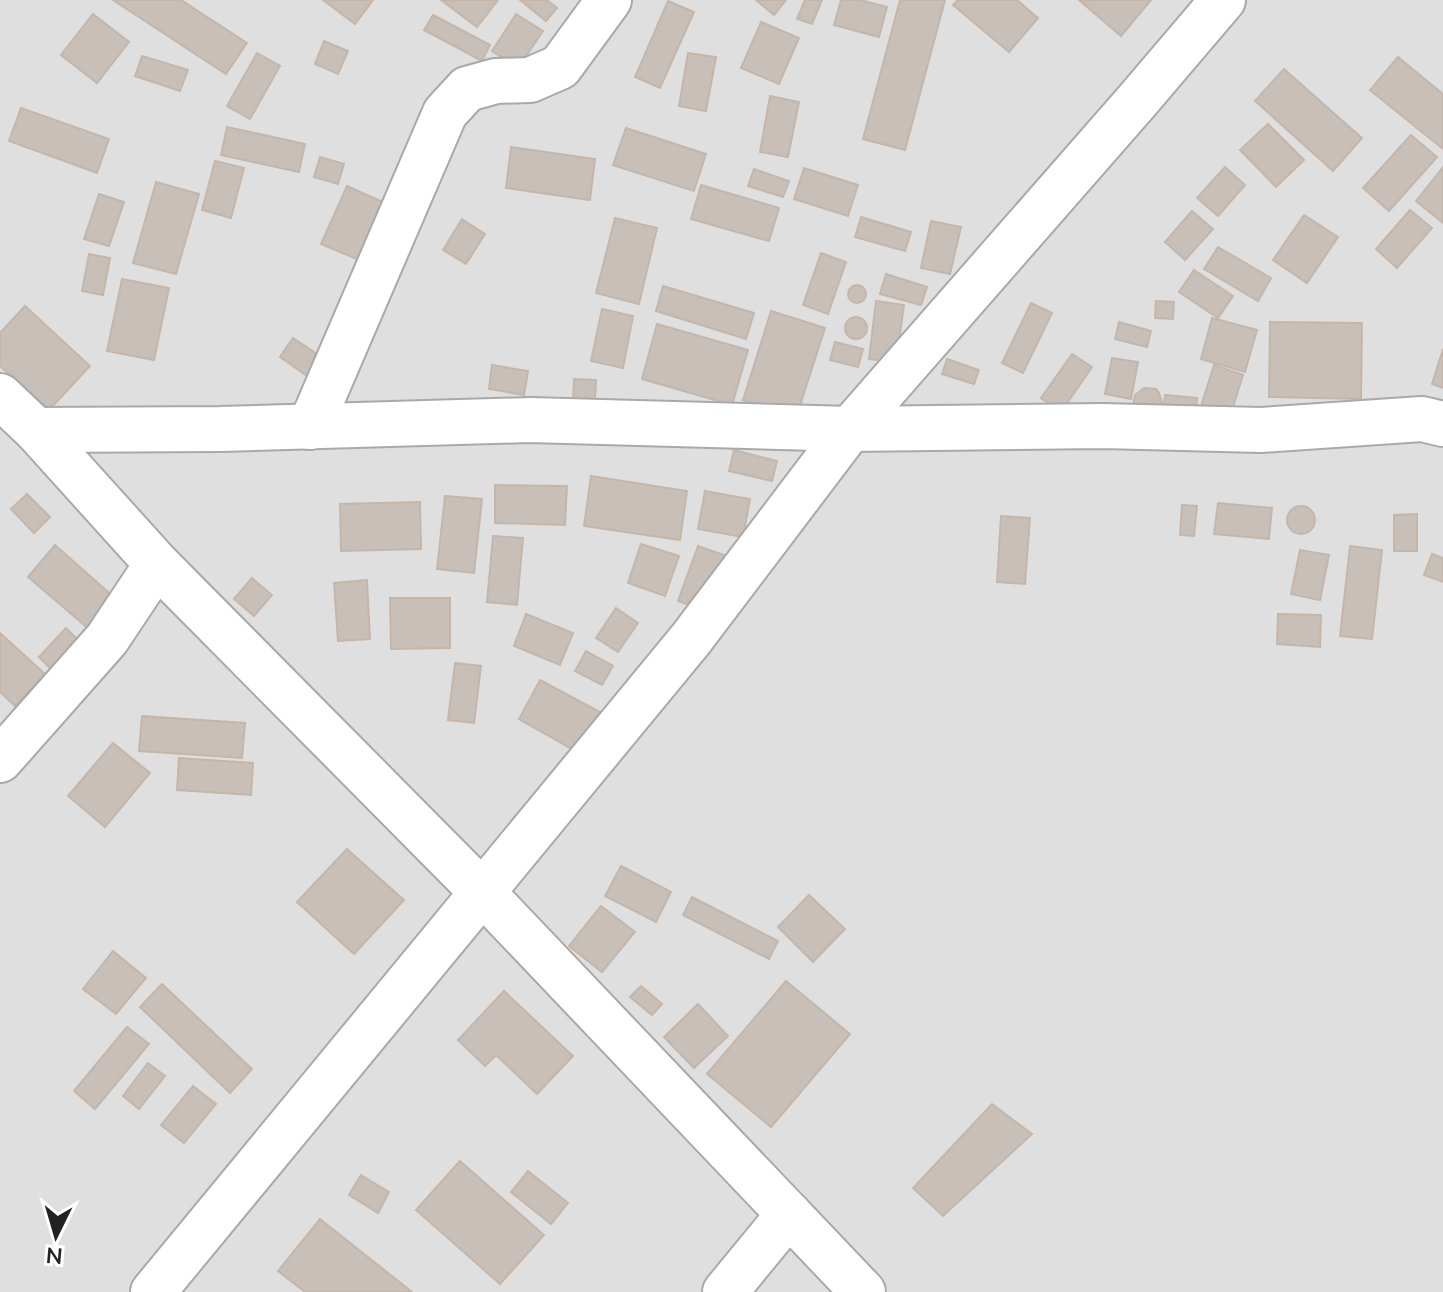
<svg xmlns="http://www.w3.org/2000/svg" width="1443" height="1292" font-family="Mulish,sans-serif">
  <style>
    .residential { fill: #e0dfdf }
    .building { fill: #c7bfb8; stroke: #c4b6ab; stroke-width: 2 }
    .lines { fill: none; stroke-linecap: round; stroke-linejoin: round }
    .street-casing { stroke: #a9a9a9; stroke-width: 48 }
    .street { stroke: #fff; stroke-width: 44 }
  </style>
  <rect width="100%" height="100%" fill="#f2efe9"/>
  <!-- residential -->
  <rect class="residential" x="0" y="0" width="1443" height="1292"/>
  <!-- building -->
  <g class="building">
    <polygon points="113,0 181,0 247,43 226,74"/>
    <polygon points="323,0 373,0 355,24"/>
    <polygon points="441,0 498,0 477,27"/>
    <polygon points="520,0 547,0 557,8 546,21"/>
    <polygon points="756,0 786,0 774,15"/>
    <polygon points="805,0 822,0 812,24 797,19"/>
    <polygon points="841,0 860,0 887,7 879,37 834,25"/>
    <polygon points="900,0 945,0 905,150 863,139"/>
    <polygon points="958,0 1017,0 1038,18 1009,52 953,5"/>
    <polygon points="1079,0 1151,0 1121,36"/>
    <polygon points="668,1 694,12 660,88 635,77"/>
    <polygon points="93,14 129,42 97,83 61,55"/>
    <polygon points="516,14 543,31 518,68 492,51"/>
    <polygon points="433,15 490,45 482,61 424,30"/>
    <polygon points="761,22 799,38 779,84 741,68"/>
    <polygon points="324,41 348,51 338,74 315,64"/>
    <polygon points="257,53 280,66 250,119 227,106"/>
    <polygon points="688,53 716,57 706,111 679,106"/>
    <polygon points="142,56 188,70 180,91 135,76"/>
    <polygon points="1398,57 1443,94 1443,149 1370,90"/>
    <polygon points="1284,69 1362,138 1333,171 1255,101"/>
    <polygon points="770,96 799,102 788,157 760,152"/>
    <polygon points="21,108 109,139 97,173 9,141"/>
    <polygon points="1268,124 1304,160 1276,187 1240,150"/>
    <polygon points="227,127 305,144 299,172 221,155"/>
    <polygon points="626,128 706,154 694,191 613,165"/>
    <polygon points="1411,135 1437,157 1389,211 1363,188"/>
    <polygon points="511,147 595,159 590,200 506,188"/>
    <polygon points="320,157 344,164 338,184 314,177"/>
    <polygon points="215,161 244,168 231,218 202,210"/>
    <polygon points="1225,167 1245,185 1218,216 1197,198"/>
    <polygon points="1443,167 1443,223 1416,201"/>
    <polygon points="804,168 858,185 848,216 794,199"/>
    <polygon points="754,169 789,181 783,197 748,186"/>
    <polygon points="156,182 199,194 176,274 133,263"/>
    <polygon points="701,185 779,208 769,241 691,219"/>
    <polygon points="347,186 385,203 359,260 321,244"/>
    <polygon points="99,194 124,202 109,246 84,239"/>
    <polygon points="1410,210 1432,228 1397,268 1376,249"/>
    <polygon points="1192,211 1213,229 1185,260 1165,242"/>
    <polygon points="1304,215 1338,237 1307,283 1273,260"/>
    <polygon points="861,217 911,232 905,251 855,237"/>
    <polygon points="615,218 657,228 639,304 596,293"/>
    <polygon points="462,219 485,234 466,264 443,250"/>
    <polygon points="931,221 961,227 950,274 921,268"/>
    <polygon points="1218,247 1271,278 1258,301 1204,269"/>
    <polygon points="821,253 846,262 828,314 803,305"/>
    <polygon points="89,254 110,258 103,295 82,291"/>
    <polygon points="1194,270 1233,296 1218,318 1179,292"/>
    <polygon points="886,274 927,287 921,305 880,294"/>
    <polygon points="122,279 169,288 154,360 107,351"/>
    <circle cx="857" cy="294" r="9"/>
    <polygon points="663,286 754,313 746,339 656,311"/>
    <polygon points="876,301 904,305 896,362 869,359"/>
    <polygon points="1156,301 1174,302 1173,319 1155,318"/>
    <polygon points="1031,303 1052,313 1023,373 1002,363"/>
    <polygon points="25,306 90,366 49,410 0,366 0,333"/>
    <polygon points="602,309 633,316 623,368 591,361"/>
    <polygon points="771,311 825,328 796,418 743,400"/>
    <circle cx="856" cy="328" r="11"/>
    <polygon points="1212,318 1257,330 1245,372 1201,359"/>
    <polygon points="1119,322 1151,331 1147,347 1115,339"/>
    <polygon points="1270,322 1362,323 1361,399 1269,397"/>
    <polygon points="657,324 748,350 732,405 642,379"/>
    <polygon points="293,338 323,358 310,378 280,357"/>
    <polygon points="835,342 863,349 858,367 830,360"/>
    <polygon points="1443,349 1443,388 1432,384"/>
    <polygon points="1072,354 1092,367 1061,412 1041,398"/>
    <polygon points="1112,358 1138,362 1131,399 1105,394"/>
    <polygon points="947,359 979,370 974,384 942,374"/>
    <polygon points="492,365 528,371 524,395 489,389"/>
    <polygon points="1214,365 1243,375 1227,426 1198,416"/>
    <polygon points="574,379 596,380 595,400 573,399"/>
    <polygon points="1144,388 1156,389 1159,393 1163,405 1161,411 1133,406 1135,395"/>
    <polygon points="1165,395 1197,398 1196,409 1164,407"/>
    <polygon points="734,450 777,461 772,481 729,471"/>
    <polygon points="591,476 687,491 680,540 584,526"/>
    <polygon points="495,485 567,486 565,525 495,523"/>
    <polygon points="705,491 750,499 743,537 698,529"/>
    <polygon points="27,494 50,517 34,533 11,509"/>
    <polygon points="445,496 482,499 474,573 437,569"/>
    <polygon points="420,502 421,549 341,551 340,504"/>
    <polygon points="1218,503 1272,508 1269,539 1214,534"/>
    <polygon points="1182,505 1197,506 1194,536 1180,535"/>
    <circle cx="1301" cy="520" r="14"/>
    <polygon points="1417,514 1417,551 1394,551 1394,515"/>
    <polygon points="1001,516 1030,518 1025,584 997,582"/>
    <polygon points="493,536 523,538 517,605 487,602"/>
    <polygon points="641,544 679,556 665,596 628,583"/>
    <polygon points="55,545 115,598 89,629 28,577"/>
    <polygon points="698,546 727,556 707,612 678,601"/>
    <polygon points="1350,546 1382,550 1372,639 1340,636"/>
    <polygon points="1300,550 1329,555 1320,600 1291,594"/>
    <polygon points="1432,554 1443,558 1443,582 1424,575"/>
    <polygon points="252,578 272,595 254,616 234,599"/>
    <polygon points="367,580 370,639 338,641 334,583"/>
    <polygon points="390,598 450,598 450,648 391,649"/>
    <polygon points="616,608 638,623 618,652 596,638"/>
    <polygon points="526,614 573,633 560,665 514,646"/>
    <polygon points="1278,614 1321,615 1320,647 1277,644"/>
    <polygon points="66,628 84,646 57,675 39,657"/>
    <polygon points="0,633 45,674 15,706 0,692"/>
    <polygon points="586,651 613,666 602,685 575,671"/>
    <polygon points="455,663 481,666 474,723 448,720"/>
    <polygon points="540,680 609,717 586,757 519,719"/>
    <polygon points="142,716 245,723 242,758 139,751"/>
    <polygon points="113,743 150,773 105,827 68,796"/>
    <polygon points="179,758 253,763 251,795 177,790"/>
    <polygon points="347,849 404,900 354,954 297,902"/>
    <polygon points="621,866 671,892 656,922 605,896"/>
    <polygon points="809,895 845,929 813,962 778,927"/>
    <polygon points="692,897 778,941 769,959 683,915"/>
    <polygon points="601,906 635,932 602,972 569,946"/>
    <polygon points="113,951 146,978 116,1014 83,989"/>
    <polygon points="786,981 850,1034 771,1127 707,1074"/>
    <polygon points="162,984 252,1069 230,1093 140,1007"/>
    <polygon points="641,986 662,1004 652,1015 630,997"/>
    <polygon points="504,991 573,1056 537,1094 496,1055 485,1066 458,1040"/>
    <polygon points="698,1004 728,1036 694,1068 664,1037"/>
    <polygon points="127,1027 149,1044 95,1109 74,1091"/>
    <polygon points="148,1063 165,1076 139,1109 123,1096"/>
    <polygon points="193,1086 216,1104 184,1143 161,1125"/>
    <polygon points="992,1104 1032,1134 943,1216 913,1188"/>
    <polygon points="460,1161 544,1235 500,1284 416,1210"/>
    <polygon points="528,1171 568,1203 551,1224 511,1192"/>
    <polygon points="361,1175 389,1192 378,1213 349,1195"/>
    <polygon points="320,1219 412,1292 305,1292 278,1271"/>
  </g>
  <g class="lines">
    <!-- street casing -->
    <g class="street-casing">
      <g id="street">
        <polyline points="0,396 36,430 157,564 484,894 863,1292"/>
        <polyline points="310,427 445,113 467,89 496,81 530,80 560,67 609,0"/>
        <polyline points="36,430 220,429 530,420 850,429 1102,426 1261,430 1422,419 1443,424"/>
        <polyline points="0,760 107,639 157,564"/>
        <polyline points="153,1292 691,639 850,429 1137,101 1223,0"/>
        <polyline points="725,1292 789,1214"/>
      </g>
    </g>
    <!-- street -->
    <use href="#street" class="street"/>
  </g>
  <!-- north arrow -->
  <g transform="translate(56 1236) rotate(185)" stroke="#ffffff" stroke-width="6" paint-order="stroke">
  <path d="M0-6L14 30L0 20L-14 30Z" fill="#222222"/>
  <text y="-12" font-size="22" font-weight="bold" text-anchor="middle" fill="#222222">N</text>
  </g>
</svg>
